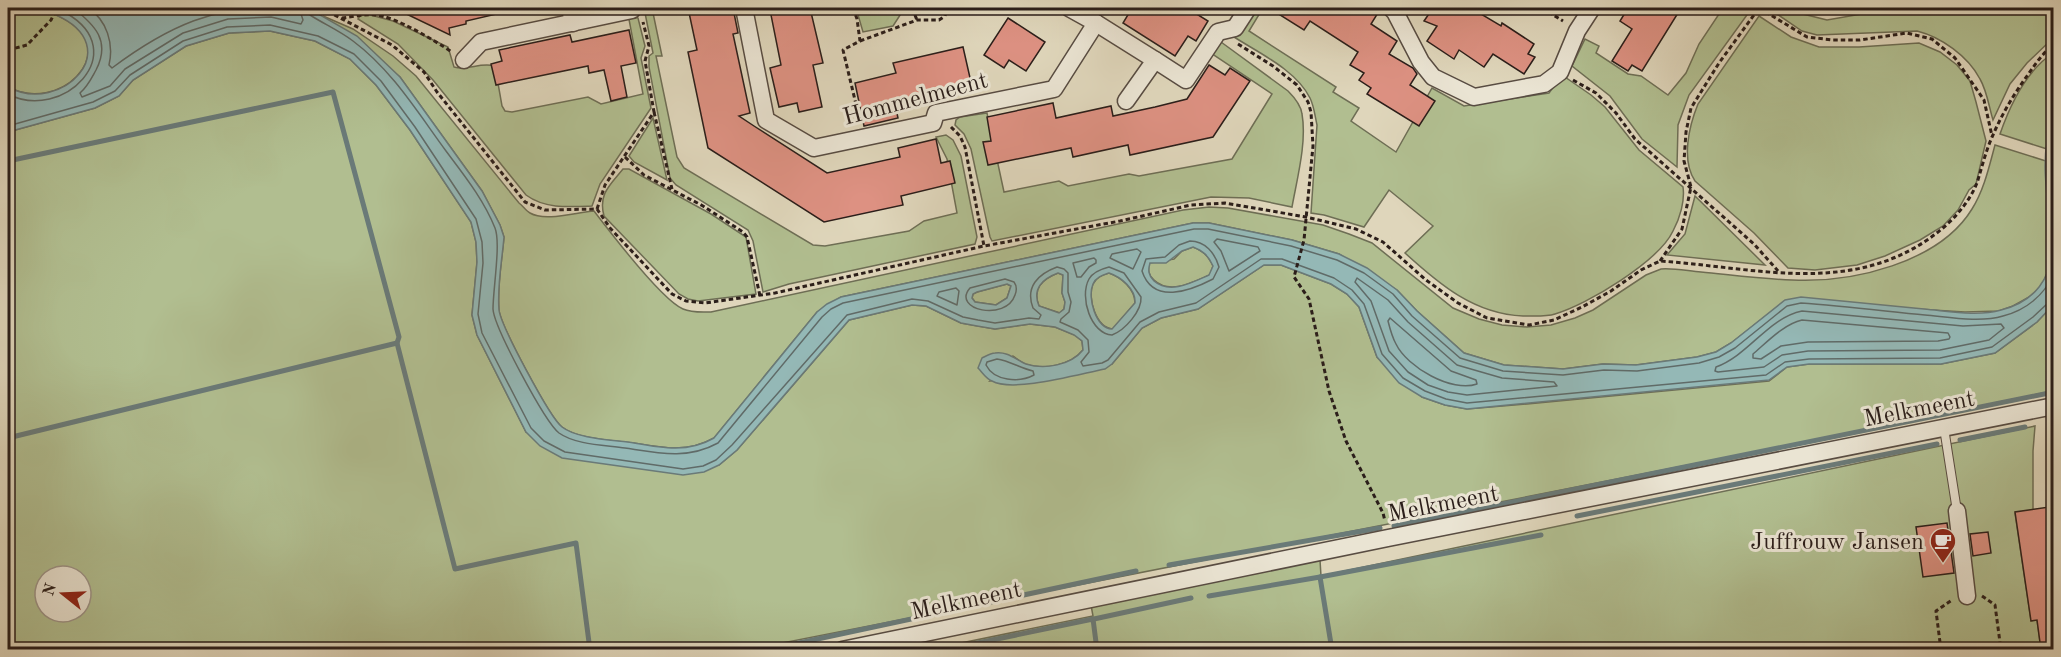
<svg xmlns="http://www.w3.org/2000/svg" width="2061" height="657" font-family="'Old Standard TT',serif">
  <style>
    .green { fill: #b1be90; stroke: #6e6e55; stroke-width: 1.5; fill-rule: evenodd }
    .water { fill: #94b8b6; stroke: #6a7a78; stroke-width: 1.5; fill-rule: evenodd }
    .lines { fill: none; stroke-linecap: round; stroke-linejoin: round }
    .shore { stroke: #606b68; stroke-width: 1.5 }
    .stream { stroke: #6a7a78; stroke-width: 5 }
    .building { fill: #dd9182; stroke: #2b1e1a; stroke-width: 1.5 }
    .lane-casing { stroke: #584c42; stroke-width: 10 }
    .street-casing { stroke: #584c42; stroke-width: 19 }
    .path { stroke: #2b1e1a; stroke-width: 3; stroke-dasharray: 4.5 3; stroke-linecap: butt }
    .lane { stroke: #eae4d3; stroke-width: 8 }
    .street { stroke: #eae4d3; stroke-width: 16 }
    .labels { text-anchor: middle; stroke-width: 6; stroke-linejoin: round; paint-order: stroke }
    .street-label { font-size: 24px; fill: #2b1e1a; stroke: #eae4d3 }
    .poi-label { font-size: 24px; fill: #2b1e1a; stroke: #eae4d3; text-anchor: end }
  </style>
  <rect width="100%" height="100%" fill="#dfd6bb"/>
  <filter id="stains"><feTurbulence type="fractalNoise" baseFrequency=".00333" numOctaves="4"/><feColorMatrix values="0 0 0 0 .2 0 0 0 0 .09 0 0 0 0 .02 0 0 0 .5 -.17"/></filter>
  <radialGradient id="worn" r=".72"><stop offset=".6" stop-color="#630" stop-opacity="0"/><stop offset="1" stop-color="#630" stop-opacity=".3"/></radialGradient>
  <!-- green -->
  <g class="green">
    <polygon points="644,8 652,8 662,56 656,56 677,157 684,168 813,245 825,246 909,231 924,221 957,213 947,159 936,137 946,135 953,140 961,156 977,237 975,244 789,284 763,292 753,241 748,230 676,185 670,178 649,67 649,56 653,53"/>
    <polygon points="856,8 904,8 904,9 893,26 863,32"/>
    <path d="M1253,8h10l-14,23 87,56 -3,5 26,16 -8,13 45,31 36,-64 32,18 85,-13 13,-18 29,20 14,12 34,43 44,37c2,14 -3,31 -10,44 -14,30 -86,74 -118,83 -9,3 -22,2 -32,2 -49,-2 -84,-32 -118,-63l28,-27 -44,-36 -25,37 -40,-12 -13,-2 6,-88c-2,-9 -3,-19 -7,-27 -14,-28 -51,-45 -76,-61z"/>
    <polygon points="1723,8 1752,8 1689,95 1678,125 1677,167 1642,139 1610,96 1572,66 1585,39 1599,46 1596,53 1628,74 1641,76 1668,95 1686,73 1699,44"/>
    <path d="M1768,8h28l7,6 24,6 69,-12h150l6,21 -2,12 -23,22 -17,21 -17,36c-4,-13 -6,-29 -13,-41 -12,-23 -39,-42 -63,-48l-100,4 -15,-4z"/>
    <path d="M29,9c14,0 26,4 39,12 53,33 -10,93 -60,66v-70z"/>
    <path d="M367,14l26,7 55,26 6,20c15,4 25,-5 41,-1l7,40 3,5 7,1 76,-15 13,7 42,-10 -15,-80 10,4 7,28 -4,12 10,50 -51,76 -8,22c-23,1 -47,3 -66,-11l-93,-115 -35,-36 -40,-25 2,-3z"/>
    <path d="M323,16l30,13 40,27 23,20 103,127c4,3 7,8 11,10 15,9 47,-1 64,-2 16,21 68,89 89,98 9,4 18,3 28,3l472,-102 26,-3 19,1 95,17 26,9 23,9 81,65 26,11 23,6 25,2 24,-2 24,-7 18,-8 53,-35 15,-6c13,-1 27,2 40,3 31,3 61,7 91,8 60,3 147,-17 180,-71 12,-19 17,-42 23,-64l51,16 6,86 -2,20 -8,18 -11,11 -18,10 -14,5 -34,1 -180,-11 -54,42 -15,9 -19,5 -61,8 -33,-1 -40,5 -59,-4 -40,-12 -47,-42 -20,-21 -58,-36 -47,-14 -83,-17h-16l-352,74 -24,15 -103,126c-26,15 -51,10 -80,5 -19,-2 -57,-4 -72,-16 -12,-9 -61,-101 -63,-117 -2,-24 3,-49 5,-73l-4,-12 -18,-34 -82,-114z"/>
    <path d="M1759,16l32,21 28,10h40l60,-4 21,9 17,13 13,16 6,21 10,39 -10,43 -7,6 -11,20 -15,16 -23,14 -35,16 -28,9 -42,5 -27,-2 -34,-35 -59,-52c-14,-21 -6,-55 3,-77z"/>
    <path d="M270,31l45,10 35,18 26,26 34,45 61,92 5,20 1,20 -5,53 5,20 49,97 193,33 18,-15 112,-130 63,-15 14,1 35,17 34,6 35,-5 25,3 20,8 7,6 1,9c-12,15 -40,21 -58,14 -4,-2 -9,-6 -12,-8l-23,25 122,-17 30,-36 19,-10 37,-9 66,-44h17l50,19 16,10 12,13 18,50 45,40 23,8 22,4 60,-5 242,-23 18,-14 22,-3h132l54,-11 42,-31 16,-17v86l-278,57 -1023,201 -744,1v-518l87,-24 24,-12 14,-16 53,-34 43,-13zM45,576h36v36h-36z"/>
    <path d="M1221,42l67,49c6,6 13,14 14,23 5,28 -5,65 -10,93l-43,-9 -38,-1 -219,44 -2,-4 -19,-88 -7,-15 -9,-9 1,-5 4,-3 27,-4 17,79 55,-11 9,5 61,-12 10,2 93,-17 40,-65 -61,-41z"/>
    <path d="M2053,53v69l-6,27 -47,-15c10,-29 26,-63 53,-81z"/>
    <polygon points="653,118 667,180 634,162 629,156"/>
    <path d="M623,169h6l82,45 35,23 10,57 -58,7 -10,-2 -9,-5 -75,-78c-6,-22 6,-31 19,-47z"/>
    <polygon points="1695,196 1765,265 1667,255 1685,234"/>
    <path d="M1193,247c10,4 15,8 20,19l-3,9c-17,7 -40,20 -56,5 -6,-5 -6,-10 -5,-17l25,-4 8,-8z"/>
    <path d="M1058,273l5,2 -1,18 3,9 -1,7 -4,4 -21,-7c-7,-17 3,-27 19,-33z"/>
    <path d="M1109,273c12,4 26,16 26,30l-22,26c-17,-1 -26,-31 -20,-45 3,-7 10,-9 16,-11z"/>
    <polygon points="1007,284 1011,286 1007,298 996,305 975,302 972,298 973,294 977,292"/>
    <polygon points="2035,426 2033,451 2033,510 2015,513 2031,621 2037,620 2041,649 927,650 1093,616 1091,605 1320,560 1321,576"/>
  </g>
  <!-- water -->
  <path class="water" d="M60,8h248l49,28 43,41 82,114 18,34 4,12c-2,24 -7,49 -5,73 2,16 51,108 63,117 15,12 53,13 72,16 28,5 54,10 80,-5l103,-126 10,-8 14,-7 352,-74h16l83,17 47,14 28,14 30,22 20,21 47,42 40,12 59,4 40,-5 33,1 61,-8 19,-5 15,-9 54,-43 16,-3c41,4 82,8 123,12 24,2 53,8 77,1 33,-8 52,-32 51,-66 -2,-37 -15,-87 1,-122v183l-16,17 -42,31 -54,11h-132l-22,3 -18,13 -302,29 -22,-4 -23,-8 -23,-14 -22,-26 -18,-50 -12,-13 -16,-10 -50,-19h-17l-66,44 -37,9 -19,10 -30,36 -7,5c-26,5 -92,24 -113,12 -6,-2 -10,-9 -14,-13l4,-10c4,-2 9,-5 13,-5 13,-2 21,7 31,11 19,6 45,1 57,-14l-1,-9 -8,-6 -19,-8 -25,-3 -35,5 -18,-3 -16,-3 -35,-17 -14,-1 -63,15 -112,130 -18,15 -15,7 -21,3 -121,-17 -22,-12 -14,-14 -49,-97 -5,-20 5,-53 -1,-20 -5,-20 -61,-92 -34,-45 -26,-26 -35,-18 -45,-10 -41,2 -43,13 -53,34 -14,16 -24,12 -87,24v-45c54,29 120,-40 48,-72zM1193,247c10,4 15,8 20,19l-4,9c-16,7 -39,20 -55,6 -6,-6 -6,-11 -4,-18h16l16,-12zM1058,273l5,2 -1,18 3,9 -1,7 -5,4 -20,-7c-7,-17 3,-27 19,-33zM1109,273c12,4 27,16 26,30l-23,26c-16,-1 -25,-31 -19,-45 3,-7 10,-9 16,-11zM1007,284l4,2 -4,12 -11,7 -21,-3 -3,-4 1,-4 4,-2z"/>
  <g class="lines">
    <!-- shore -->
    <g class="shore">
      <path d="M73,8c22,17 38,33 23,62 -5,9 -8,16 -16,23l2,4 28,-11 15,-17 58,-36 45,-14 43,-2 30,7 2,-4 -4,-12"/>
      <path d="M88,8c19,12 26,36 21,57l3,3c52,-39 108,-68 175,-57l3,-3"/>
      <path d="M306,8l4,7c14,9 30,16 43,26 39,29 65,72 93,110 18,24 38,49 49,77 6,15 -2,61 -2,81 1,18 52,113 66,124 17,12 46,12 66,15 33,5 62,12 93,-5l104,-126 9,-8 12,-6 351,-74h14l83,17 46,14 27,13 29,21 19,22 48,42 43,13 60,4 41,-5 33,1 62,-8 20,-6 16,-9 52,-42 14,-3c42,3 83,8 124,12 23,2 55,8 78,1 23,-6 41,-21 51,-42"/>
      <path d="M8,94c54,29 126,-42 58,-81l-1,-5"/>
      <path d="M8,126l85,-24 22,-11 15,-16 53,-34 44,-14 43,-2 48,11 36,18 27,27 34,46 61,92 6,23 1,21 -5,51 4,19 49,95 13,13 21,11 118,17 20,-3 13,-6 16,-15 115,-130 65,-16 16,2 35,16 15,3 17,3 34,-5 10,1 2,-4 -8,-7c-8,-21 5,-34 24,-41l7,2 4,4v19l3,10 -2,10 -8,7 -1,3 18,8 10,10 1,12 -8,10 2,4 19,-3 6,-3 32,-38 19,-10 37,-9 65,-44h21l52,19 18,12 12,14 18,50 21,24 22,13 21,8 21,4 299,-28 19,-13 24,-3 131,-1 52,-11 41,-30 15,-14 6,-2"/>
      <polygon points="1217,239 1258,247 1260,251 1229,271 1221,251 1214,242"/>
      <path d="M1190,241c15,0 25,12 29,26l-6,12c-23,12 -60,26 -71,-8l4,-12 19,-2 14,-12z"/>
      <polygon points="1137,249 1141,252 1133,269 1110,258 1112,254"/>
      <polygon points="1094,258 1096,260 1096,263 1089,267 1081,277 1077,277 1073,263"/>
      <path d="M1109,267l15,6 17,24c1,14 -16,33 -29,38 -21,-1 -33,-38 -23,-56 4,-7 12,-10 20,-12z"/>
      <polygon points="1357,278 1388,300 1408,322 1457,365 1502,378 1554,382 1557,386 1467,395 1448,392 1428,385 1408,372 1389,351 1371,301 1355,282"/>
      <path d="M1005,279l9,3c3,4 3,8 1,13 -9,27 -64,15 -45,-7z"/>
      <polygon points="956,288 959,291 957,305 937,296 939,292"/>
      <path d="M1802,311l161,15 38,-2 3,4 -15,12 -49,10 -132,1 -26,4 -18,12 -46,5 -3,-1 1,-4c33,-12 52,-49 86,-56z"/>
      <path d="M1390,318l61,53 25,9 1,4c-25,9 -70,-17 -81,-40 -4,-7 -6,-15 -8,-23z"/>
      <path d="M1802,320l146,13 2,4 -1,2 -11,2 -130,1 -27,4 -20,13 -8,-1v-4c14,-12 31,-30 49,-34z"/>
      <path d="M997,359c13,2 23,9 36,12l1,4c-15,8 -40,6 -48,-10l1,-3z"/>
    </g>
    <!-- stream -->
    <g class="stream">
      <polyline points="8,161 333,92 399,337 397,343 455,569 576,543 590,650"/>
      <polyline points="8,438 397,343"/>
      <polyline points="1960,440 2025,427"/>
      <polyline points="1577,516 1937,444"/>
      <polyline points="1394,526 2054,392"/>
      <polyline points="1169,565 1380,528"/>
      <polyline points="1320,577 1541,535"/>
      <polyline points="1209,596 1320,577 1332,650"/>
      <polyline points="1094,619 1191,598"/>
      <polyline points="766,650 1136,571"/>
      <polyline points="944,650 1093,619 1097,650"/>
    </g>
  </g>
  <!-- building -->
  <g class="building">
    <polygon points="394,8 500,8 501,13 466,21 466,24 449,28 450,35"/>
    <polygon points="688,8 733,8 738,33 733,34 750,113 739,116 754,126 827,173 900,157 898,148 936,139 941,163 950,161 955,183 901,196 903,205 824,222 708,148 688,52 697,50"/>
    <polygon points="784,8 810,8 823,63 813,65 822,107 799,112 797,103 779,107 770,68 781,65 770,10"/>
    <polygon points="1132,8 1187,8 1208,21 1196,41 1188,36 1175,56 1123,23"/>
    <polygon points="1269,8 1381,8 1371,24 1397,41 1389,54 1413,68 1417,74 1410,85 1435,101 1419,126 1367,94 1371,88 1359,80 1364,73 1350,65 1358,52 1310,21 1304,30"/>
    <polygon points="1433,8 1471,8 1501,26 1502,23 1534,44 1528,54 1535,57 1524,74 1493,54 1484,67 1459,50 1454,59 1427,41 1437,26 1424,21"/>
    <polygon points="1628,8 1669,8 1678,13 1642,71 1632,65 1628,71 1612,61 1632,29 1620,21"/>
    <polygon points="1008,18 1045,42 1026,71 1009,60 1004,68 984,55"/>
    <polygon points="629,30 636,63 621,66 627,97 611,101 604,70 589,73 588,66 496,85 491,64 502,61 499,50 570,35 572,42"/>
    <polygon points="963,47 973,91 896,109 898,118 864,126 855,83 896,73 893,63"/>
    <polygon points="1209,65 1225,75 1230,68 1250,81 1213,137 1130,155 1128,145 1073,157 1071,148 988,165 983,142 991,141 987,117 1053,103 1056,118 1111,106 1113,116 1155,107 1187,99"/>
    <polygon points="2049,507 2054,543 2054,650 2041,650 2037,620 2031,621 2015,512"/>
    <polygon points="1947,523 1954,573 1923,577 1916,527"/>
    <polygon points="1988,532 1991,553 1973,556 1970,534"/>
  </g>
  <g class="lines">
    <!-- lane casing -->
    <g class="lane-casing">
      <polyline id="lane" points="1944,428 1957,511"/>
    </g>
    <!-- street casing -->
    <g class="street-casing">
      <g id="street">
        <polyline points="570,8 573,23"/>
        <polyline points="744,8 766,120 814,148 933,123 936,113 1054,89 1096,23 1069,8"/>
        <polyline points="1391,8 1395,12 1421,62 1433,77 1474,97 1544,84 1560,72 1577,31 1592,8"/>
        <polyline points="1096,23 1155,60 1126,101"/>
        <polyline points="464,60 481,42 632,10 633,8"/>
        <polyline points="1155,60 1186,80 1218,32 1235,28 1248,8"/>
        <polyline points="1957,511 1967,596"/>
        <polyline points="842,650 1388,538 2054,406"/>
      </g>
    </g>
    <!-- path -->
    <g class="path">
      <path d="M321,8l71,37 32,27 13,20 88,110 20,8 52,-1 13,19 62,66 14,7 19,2 70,-10 209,-47 136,-25 71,-16 34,-2 81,14 50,12 27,13 43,38 32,23 29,15 42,7 25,-5 28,-13 29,-16 30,-21 19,-9c92,6 188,35 270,-23 20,-14 38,-33 47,-55 5,-16 9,-33 16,-48 9,-21 21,-41 34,-59 8,-11 15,-23 27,-31"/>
      <polyline points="853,8 857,19 860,41 843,50 860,121"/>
      <polyline points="912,8 917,20"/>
      <polyline points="1542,8 1563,21"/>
      <polyline points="1759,8 1807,37 1833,40 1860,40 1907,33 1932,39 1955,58 1984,100 1992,136"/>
      <path d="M342,18c10,-1 22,-4 33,-3 20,1 60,26 77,37"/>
      <polyline points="860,41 917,20 939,20 945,16 947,8"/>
      <polyline points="1238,44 1273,66 1297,85 1308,102 1311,112 1313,146 1304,240 1294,277 1309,299 1329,391 1346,441 1383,513 1385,521"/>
      <polyline points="8,50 27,45 51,20 57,8"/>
      <polyline points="1573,80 1596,93 1616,113 1635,139 1754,244 1778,271"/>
      <polyline points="654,112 672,189"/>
      <polyline points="951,127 960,136 965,147 984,246"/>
      <polyline points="625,157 644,175 703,206 743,232 747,237 760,296"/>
      <polyline points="597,209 605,185 654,112 645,61 649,46 643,22"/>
      <polyline points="1660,261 1682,229 1691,187 1684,161 1686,132 1691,108 1719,63 1759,8"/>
      <polyline points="1982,596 1995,605 2001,650"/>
      <polyline points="1941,650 1936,611 1952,600"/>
    </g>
    <!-- lane -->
    <use href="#lane" class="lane"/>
    <!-- street -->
    <use href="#street" class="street"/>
  </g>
  <!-- icons -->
  <defs>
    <g id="cafe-pin" transform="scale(1.35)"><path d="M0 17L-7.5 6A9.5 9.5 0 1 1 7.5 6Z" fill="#8f2418" stroke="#eae4d3"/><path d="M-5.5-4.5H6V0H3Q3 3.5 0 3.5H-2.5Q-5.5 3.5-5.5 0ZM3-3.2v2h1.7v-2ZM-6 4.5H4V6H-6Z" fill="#fff"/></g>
  </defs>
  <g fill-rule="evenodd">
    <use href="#cafe-pin" x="1943" y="541"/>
  </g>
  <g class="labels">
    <!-- street labels -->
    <g class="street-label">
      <text transform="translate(915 98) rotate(-15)" y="8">Hommelmeent</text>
      <text transform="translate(1919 408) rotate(-11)" y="8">Melkmeent</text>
      <text transform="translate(1443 503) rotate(-11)" y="8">Melkmeent</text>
      <text transform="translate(966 600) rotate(-12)" y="8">Melkmeent</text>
    </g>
    <!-- poi labels -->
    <g class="poi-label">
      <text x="1924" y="549">Juffrouw Jansen</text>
    </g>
  </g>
  <!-- margin -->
  <rect width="2061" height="657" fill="none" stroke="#dfd6bb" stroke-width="30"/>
  <rect x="9" y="9" width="2043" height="639" fill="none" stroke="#2b1e1a" stroke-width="3"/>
  <rect x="15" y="15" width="2031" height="627" fill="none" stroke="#2b1e1a" stroke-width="1.5"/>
  <!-- north arrow -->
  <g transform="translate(63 594) rotate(288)"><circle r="28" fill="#eae4d3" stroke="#9e9589" stroke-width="1.5"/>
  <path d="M0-4.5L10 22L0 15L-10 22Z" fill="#8f2418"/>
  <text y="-9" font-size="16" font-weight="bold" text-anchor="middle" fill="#2b1e1a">N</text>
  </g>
  <rect width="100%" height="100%" filter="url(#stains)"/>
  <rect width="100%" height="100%" fill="url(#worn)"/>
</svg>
